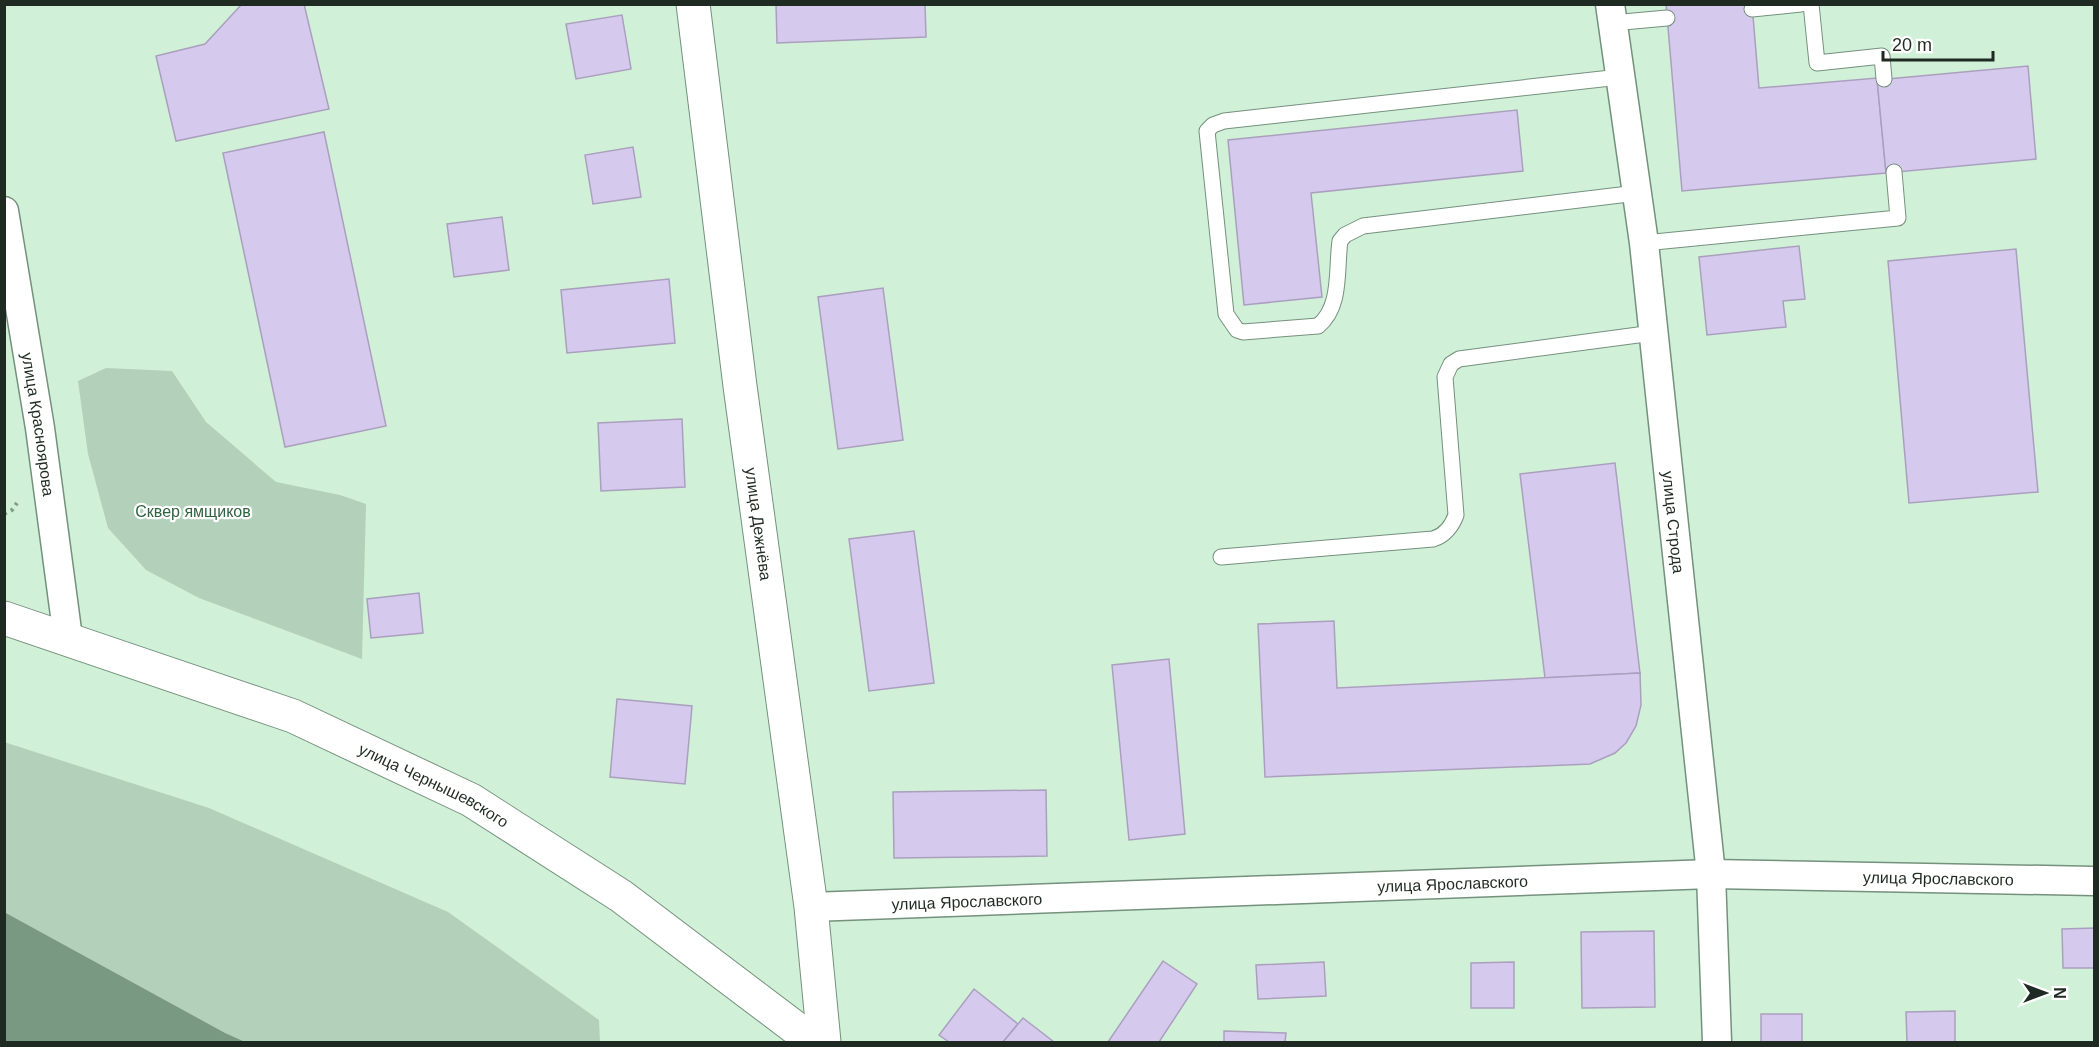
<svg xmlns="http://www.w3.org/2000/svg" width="2099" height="1047" font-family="Helvetica,sans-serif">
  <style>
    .green { fill: #b3d0ba }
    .water { fill: #799982 }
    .building { fill: #d5c9ed; stroke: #aaa0be; stroke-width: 1.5 }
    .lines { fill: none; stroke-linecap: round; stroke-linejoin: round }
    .service-casing { stroke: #74917c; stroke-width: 17 }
    .minor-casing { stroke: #74917c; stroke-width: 31 }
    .secondary-casing { stroke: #74917c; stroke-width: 35 }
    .path { stroke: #869d8b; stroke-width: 4; stroke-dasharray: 3 4.5; stroke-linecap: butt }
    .service { stroke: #fff; stroke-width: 15 }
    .minor { stroke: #fff; stroke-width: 28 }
    .secondary { stroke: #fff; stroke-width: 33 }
    .labels { text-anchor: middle; stroke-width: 4.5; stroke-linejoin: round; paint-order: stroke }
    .street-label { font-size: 16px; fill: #1f2b22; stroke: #fff }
    .park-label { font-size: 16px; fill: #2f6341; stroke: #fff }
  </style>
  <rect width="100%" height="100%" fill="#d1f0d8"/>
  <!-- green -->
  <g class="green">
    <polygon points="106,368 172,371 206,422 276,482 340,495 366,504 362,659 199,598 146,570 108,528 88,454 78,381"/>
    <polygon points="4,742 209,808 448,912 599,1020 600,1042 5,1042"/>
  </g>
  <!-- water -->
  <polygon class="water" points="4,912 225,1033 245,1042 5,1042"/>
  <!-- building -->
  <g class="building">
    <polygon points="242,4 304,4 329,109 176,141 156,56 205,44"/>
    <polygon points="776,4 925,4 926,37 777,43"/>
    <polygon points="1666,4 1752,4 1759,88 1877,78 1886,173 1682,191"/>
    <polygon points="622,15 631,69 576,79 566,24"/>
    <polygon points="2028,66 2036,159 1886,173 1877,80"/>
    <polygon points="1517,110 1523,171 1311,193 1322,297 1244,305 1228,140"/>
    <polygon points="324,132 386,426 285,447 223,153"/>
    <polygon points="633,147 641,197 593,204 585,155"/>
    <polygon points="502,217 509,270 454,277 447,224"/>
    <polygon points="1799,246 1805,299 1783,301 1786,327 1707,335 1699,257"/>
    <polygon points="2016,249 2038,492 1909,503 1888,261"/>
    <polygon points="669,279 675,343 567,353 561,290"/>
    <polygon points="883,288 903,440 838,449 818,297"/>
    <polygon points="682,419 685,487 601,491 598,423"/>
    <polygon points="1615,463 1640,673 1545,678 1520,474"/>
    <polygon points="914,531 934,683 869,691 849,539"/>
    <polygon points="419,593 423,633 371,638 367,599"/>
    <polygon points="1334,621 1337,688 1640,673 1641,705 1636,726 1626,743 1615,753 1590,764 1265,777 1258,624"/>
    <polygon points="1169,659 1185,834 1129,840 1112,665"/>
    <polygon points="617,699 692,706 685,784 610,777"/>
    <polygon points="1046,790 1047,856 894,858 893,792"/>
    <polygon points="2094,928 2094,968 2063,968 2062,929"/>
    <polygon points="1654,931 1655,1007 1582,1008 1581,932"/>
    <polygon points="1163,961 1197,984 1159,1042 1108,1042"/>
    <polygon points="1324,962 1326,996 1258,999 1256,965"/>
    <polygon points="1514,962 1514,1008 1471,1008 1471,963"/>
    <polygon points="974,989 1018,1024 1003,1042 949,1042 939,1035"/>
    <polygon points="1955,1011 1955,1042 1907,1042 1906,1012"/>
    <rect x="1761" y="1014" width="41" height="28"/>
    <polygon points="1023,1018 1054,1042 1003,1042"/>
    <polygon points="1224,1031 1286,1033 1285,1042 1224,1042"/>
  </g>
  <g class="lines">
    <!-- service casing -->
    <g class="service-casing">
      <g id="service">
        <polyline points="1811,4 1817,63 1882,56 1884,79"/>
        <polyline points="1752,9 1801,4"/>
        <polyline points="1612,23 1667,18"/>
        <path d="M1620,77l-396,44 -11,4 -6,6 19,183 11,16 6,2 75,-6c24,-19 18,-57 22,-85l5,-6 18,-9 274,-33"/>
        <polyline points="1644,243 1898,218 1894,172"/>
        <path d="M1221,557l212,-18c11,-3 19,-13 23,-24l-11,-138 6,-13 8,-5 194,-26"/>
      </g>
    </g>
    <!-- minor casing -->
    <g class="minor-casing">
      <g id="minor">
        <path id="s1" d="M1610,4l34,239 67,631 6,168"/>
        <path id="s2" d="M4,211l36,217 28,210"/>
        <path id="s3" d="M811,907l900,-33 383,7"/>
      </g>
    </g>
    <!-- secondary casing -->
    <g class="secondary-casing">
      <g id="secondary">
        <path id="s4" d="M693,4l47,382 71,521 13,135"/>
        <path id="s5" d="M4,618l289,98 178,84 150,96 193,146"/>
      </g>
    </g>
    <!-- path -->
    <polyline class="path" points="4,514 12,510 17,503"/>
    <!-- service -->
    <use href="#service" class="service"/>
    <!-- minor -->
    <use href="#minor" class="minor"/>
    <!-- secondary -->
    <use href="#secondary" class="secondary"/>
  </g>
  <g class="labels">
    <!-- street labels -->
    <g class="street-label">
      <text dy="6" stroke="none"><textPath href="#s2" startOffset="216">улица Красноярова</textPath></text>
      <text dy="6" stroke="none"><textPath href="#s4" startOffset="524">улица Дежнёва</textPath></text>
      <text dy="6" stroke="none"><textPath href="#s1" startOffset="522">улица Строда</textPath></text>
      <text dy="6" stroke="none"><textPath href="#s5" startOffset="462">улица Чернышевского</textPath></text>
      <text dy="6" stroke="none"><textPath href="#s3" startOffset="1128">улица Ярославского</textPath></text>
      <text dy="6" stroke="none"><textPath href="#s3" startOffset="642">улица Ярославского</textPath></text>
      <text dy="6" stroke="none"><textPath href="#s3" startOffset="156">улица Ярославского</textPath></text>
    </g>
    <!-- park labels -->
    <g class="park-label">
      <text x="193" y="517">Сквер ямщиков</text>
    </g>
  </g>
  <!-- border -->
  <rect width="2099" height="1047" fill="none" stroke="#1f2b22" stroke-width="12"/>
  <!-- north arrow -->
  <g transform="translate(2045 993) rotate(90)" stroke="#ffffff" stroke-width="4.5" paint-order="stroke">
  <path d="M0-4.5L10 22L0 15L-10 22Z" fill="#1f2b22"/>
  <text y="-9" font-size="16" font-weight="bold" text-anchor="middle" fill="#1f2b22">N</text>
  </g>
  <!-- scale -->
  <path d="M1883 51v9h110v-9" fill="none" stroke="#1f2b22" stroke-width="3"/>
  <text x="1892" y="51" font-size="18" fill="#1f2b22" stroke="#ffffff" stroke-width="4.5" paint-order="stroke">20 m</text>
</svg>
